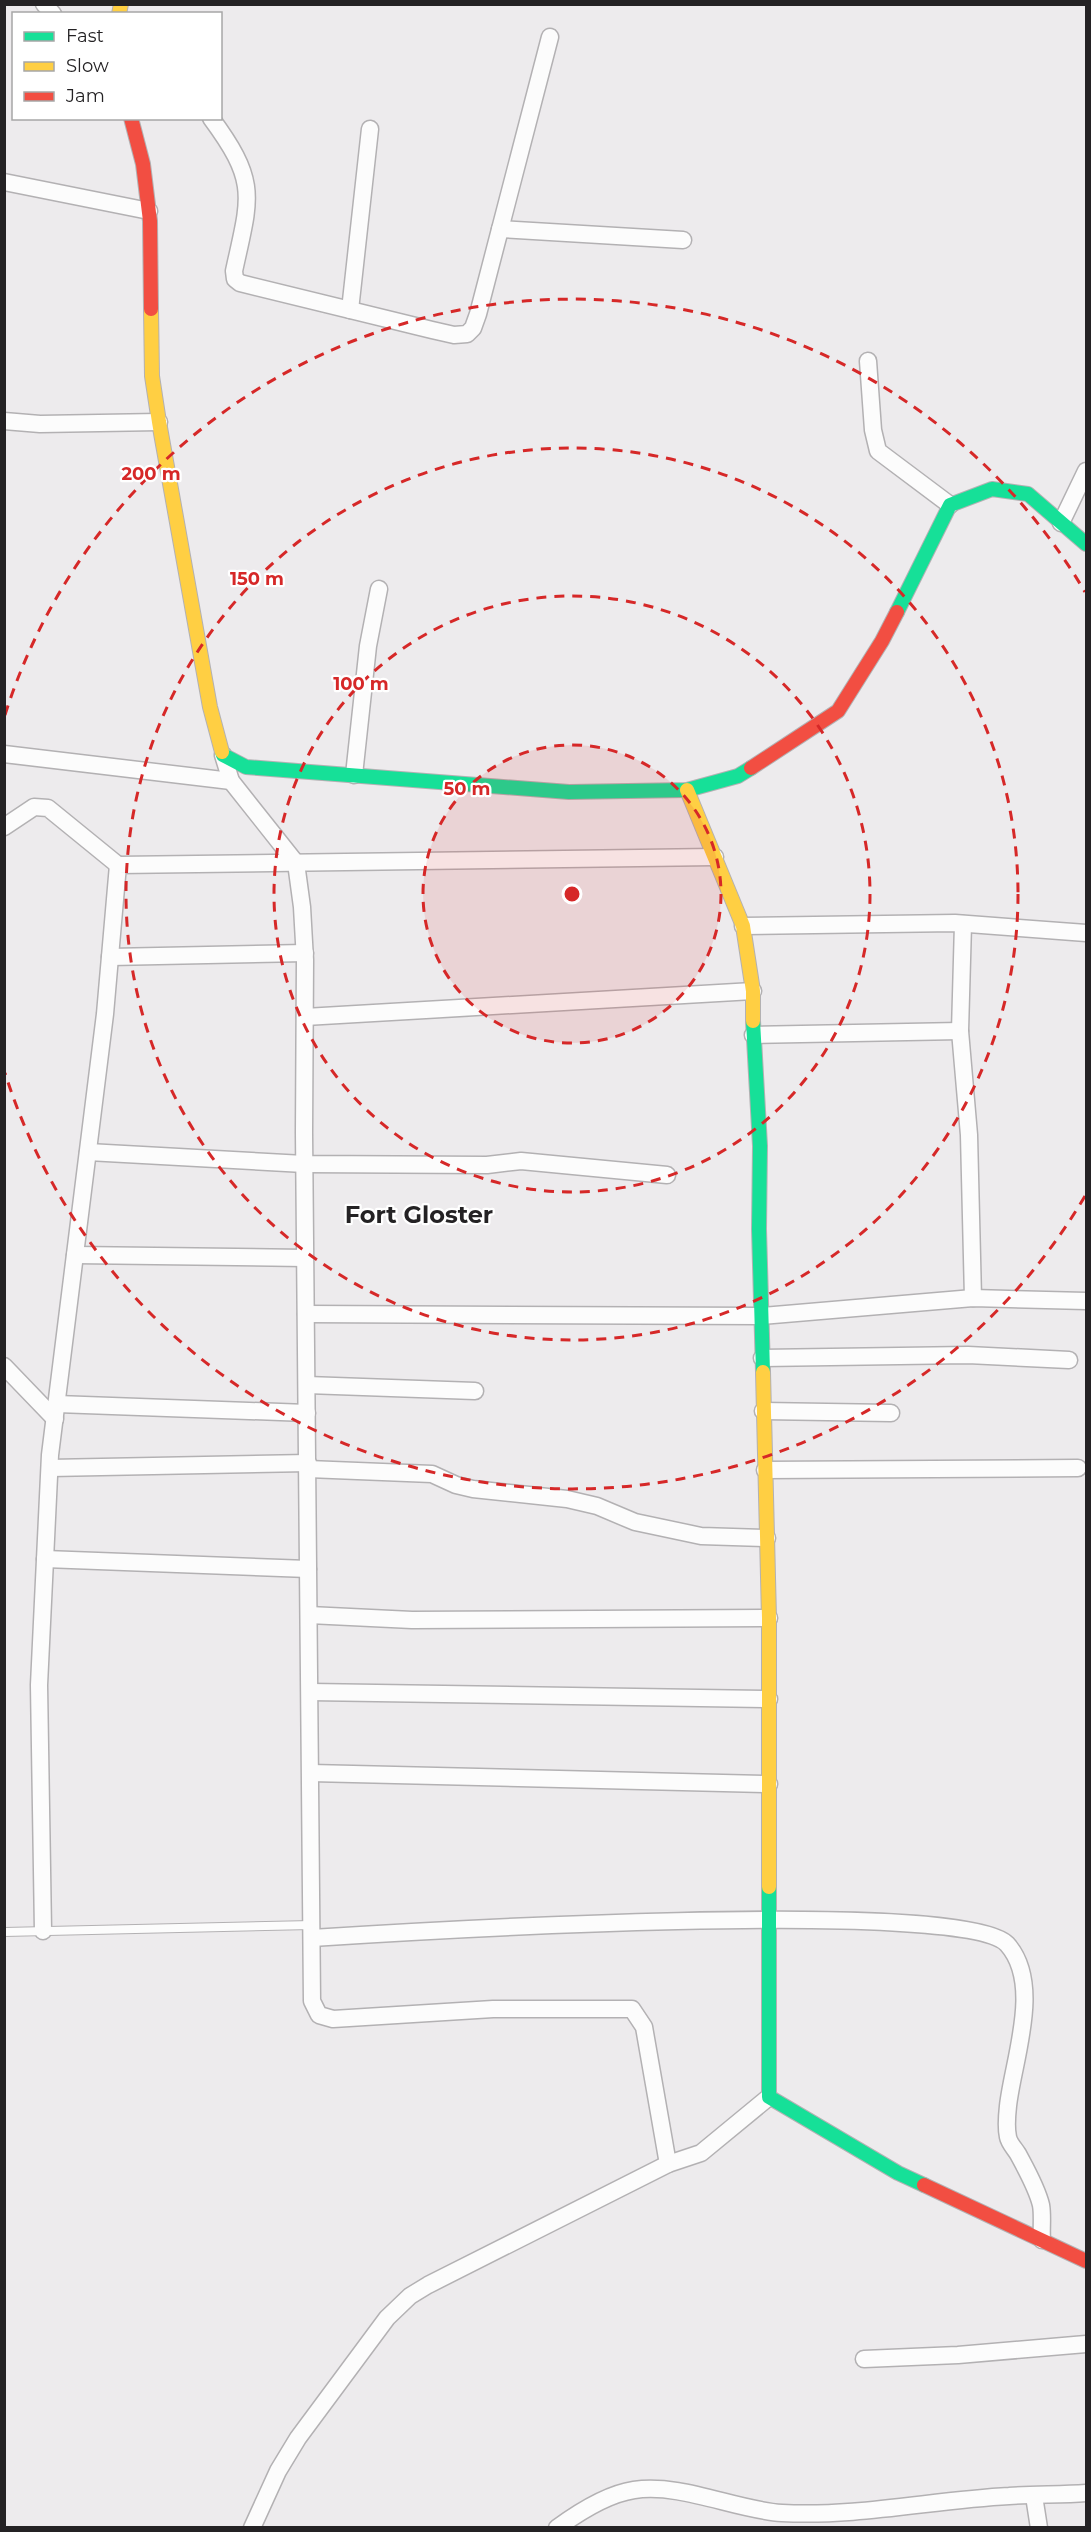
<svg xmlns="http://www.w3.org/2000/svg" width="1091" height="2532" font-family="Montserrat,sans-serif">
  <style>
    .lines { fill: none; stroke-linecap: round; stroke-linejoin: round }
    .lane-casing { stroke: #b3b1b3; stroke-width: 10 }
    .street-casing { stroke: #b3b1b3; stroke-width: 19 }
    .fast-casing { stroke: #b3b1b3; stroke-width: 16 }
    .slow-casing { stroke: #b3b1b3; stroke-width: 16 }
    .jam-casing { stroke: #b3b1b3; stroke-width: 16 }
    .lane { stroke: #fcfcfc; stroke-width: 8 }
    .street { stroke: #fcfcfc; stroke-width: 16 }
    .fast { stroke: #16e098; stroke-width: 14 }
    .slow { stroke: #ffcf43; stroke-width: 14 }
    .jam { stroke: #f24e42; stroke-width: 14 }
    .ring { fill: none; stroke: #d62828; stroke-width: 3; stroke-dasharray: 10 8 }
    .labels { text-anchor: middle; stroke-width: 4.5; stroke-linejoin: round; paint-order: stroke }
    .district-label { font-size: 24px; font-weight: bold; fill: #242224; stroke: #fff }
    .centre { fill: #d62828; stroke: #fff; stroke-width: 3 }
    .ring-label { font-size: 18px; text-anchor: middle; font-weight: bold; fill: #d62828; stroke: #fff; stroke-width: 4.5; stroke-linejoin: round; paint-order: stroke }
  </style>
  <rect width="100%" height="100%" fill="#edebed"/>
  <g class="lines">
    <!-- lane casing -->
    <g class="lane-casing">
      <polyline id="lane" points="4,1932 312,1925"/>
    </g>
    <!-- street casing -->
    <g class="street-casing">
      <g id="street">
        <polyline points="44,4 53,14"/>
        <path d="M211,118c48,65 39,79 23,153l1,8 5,4 192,47 22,5 13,-1 6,-6 5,-14 72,-277"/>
        <polyline points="4,182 149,211"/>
        <polyline points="500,229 683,240"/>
        <polyline points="350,310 370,129"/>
        <polyline points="868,361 873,430 878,451 950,505"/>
        <polyline points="4,421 40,424 159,422"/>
        <polyline points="1061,523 1086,471"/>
        <polyline points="4,754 231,781"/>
        <polyline points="223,755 231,781 296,863 302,907 305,960 304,1133 312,2001 319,2015 333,2019 493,2009 632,2009 644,2027 668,2164"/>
        <polyline points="354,775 368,646 379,589"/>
        <polyline points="4,827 34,807 48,808 118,865"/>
        <polyline points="963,924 960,1031 969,1135 973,1298"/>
        <polyline points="743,926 955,923 1086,933"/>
        <polyline points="110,957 305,953"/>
        <polyline points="305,1017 753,991"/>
        <polyline points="753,1035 960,1031"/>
        <polyline points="88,1152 304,1164 487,1165 521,1161 667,1175"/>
        <polyline points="75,1255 305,1258"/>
        <polyline points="306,1314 761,1316 973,1298 1086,1301"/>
        <polyline points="762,1358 968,1355 1069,1360"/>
        <polyline points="4,1366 55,1419"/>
        <polyline points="307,1385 475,1391"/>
        <polyline points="57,1404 307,1413"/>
        <polyline points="763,1411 891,1413"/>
        <polyline points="50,1468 308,1463"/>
        <polyline points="308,1469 432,1474 456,1485 473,1489 567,1499 597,1506 635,1522 701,1536 767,1538"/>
        <polyline points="765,1470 1078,1468"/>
        <polyline points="45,1559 308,1569"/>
        <polyline points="309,1615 412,1620 769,1618"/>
        <polyline points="310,1692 769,1699"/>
        <polyline points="311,1773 769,1784"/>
        <polyline points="43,1931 39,1685 50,1455 105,1014 118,865 715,857"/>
        <path d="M312,1938c92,-6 651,-41 695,6 36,40 6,116 1,162 -1,9 -2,22 0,31 1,6 7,12 10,17 8,15 19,34 23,51 2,11 0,24 1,35"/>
        <polyline points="864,2359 958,2355 1086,2344"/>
        <polyline points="1034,2496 1039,2528"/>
        <polyline points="252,2528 278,2471 298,2438 387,2318 410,2296 428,2285 668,2164 701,2153 769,2097"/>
        <path d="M557,2528c22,-16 50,-34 77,-38 48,-7 101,20 148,23 77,4 151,-13 227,-17 26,-2 52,-1 77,-3"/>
      </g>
    </g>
    <!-- fast casing -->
    <g class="fast-casing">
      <g id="fast">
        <polyline points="897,612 950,505 992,489 1028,494 1086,544"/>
        <polyline points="222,752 223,755 246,767 569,792 687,790 738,776 751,768"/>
        <polyline points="753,1021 760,1146 759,1229 763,1372"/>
        <polyline points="769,1887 769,2097 898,2173 924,2185"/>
      </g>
    </g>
    <!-- slow casing -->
    <g class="slow-casing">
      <g id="slow">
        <polyline points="119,14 121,4"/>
        <polyline points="151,309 152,376 159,422 210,707 222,752"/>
        <polyline points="687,790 743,926 753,991 753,1021"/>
        <polyline points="763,1372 769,1618 769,1887"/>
      </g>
    </g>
    <!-- jam casing -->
    <g class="jam-casing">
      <g id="jam">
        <polyline points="131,118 143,164 150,221 151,309"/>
        <polyline points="751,768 838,711 882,641 897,612"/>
        <polyline points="924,2185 1086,2261"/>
      </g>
    </g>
    <!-- lane -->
    <use href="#lane" class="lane"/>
    <!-- street -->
    <use href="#street" class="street"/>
    <!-- fast -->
    <use href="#fast" class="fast"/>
    <!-- slow -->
    <use href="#slow" class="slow"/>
    <!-- jam -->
    <use href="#jam" class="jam"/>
  </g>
  <!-- distance rings -->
  <circle cx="572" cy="894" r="149" fill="#d62828" fill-opacity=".12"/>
  <g class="ring">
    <circle cx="572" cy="894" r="149"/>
    <circle cx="572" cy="894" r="298"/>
    <circle cx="572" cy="894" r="446"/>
    <path d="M1085 1196A595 595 0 0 1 5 1073M5 715A595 595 0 0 1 1085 592"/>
  </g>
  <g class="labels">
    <!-- district labels -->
    <g class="district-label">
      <text x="419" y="1223">Fort Gloster</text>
    </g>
  </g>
  <circle cx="572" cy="894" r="9" class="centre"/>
  <g class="ring-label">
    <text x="151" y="480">200 m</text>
    <text x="257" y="585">150 m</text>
    <text x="361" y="690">100 m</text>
    <text x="467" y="795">50 m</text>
  </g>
  <!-- border -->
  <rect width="1091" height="2532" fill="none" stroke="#242224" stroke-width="12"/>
  <!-- legend -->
  <rect x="12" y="12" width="210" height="108" fill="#ffffff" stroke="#a7a7a7" stroke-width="1.5"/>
  <rect x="24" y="32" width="30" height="9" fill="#16e098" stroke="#a7a7a7" stroke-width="1.5"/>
  <text x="66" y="42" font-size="18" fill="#242224">Fast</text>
  <rect x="24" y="62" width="30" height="9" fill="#ffcf43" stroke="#a7a7a7" stroke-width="1.5"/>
  <text x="66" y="72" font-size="18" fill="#242224">Slow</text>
  <rect x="24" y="92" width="30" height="9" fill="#f24e42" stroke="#a7a7a7" stroke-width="1.5"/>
  <text x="66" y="102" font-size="18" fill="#242224">Jam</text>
</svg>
